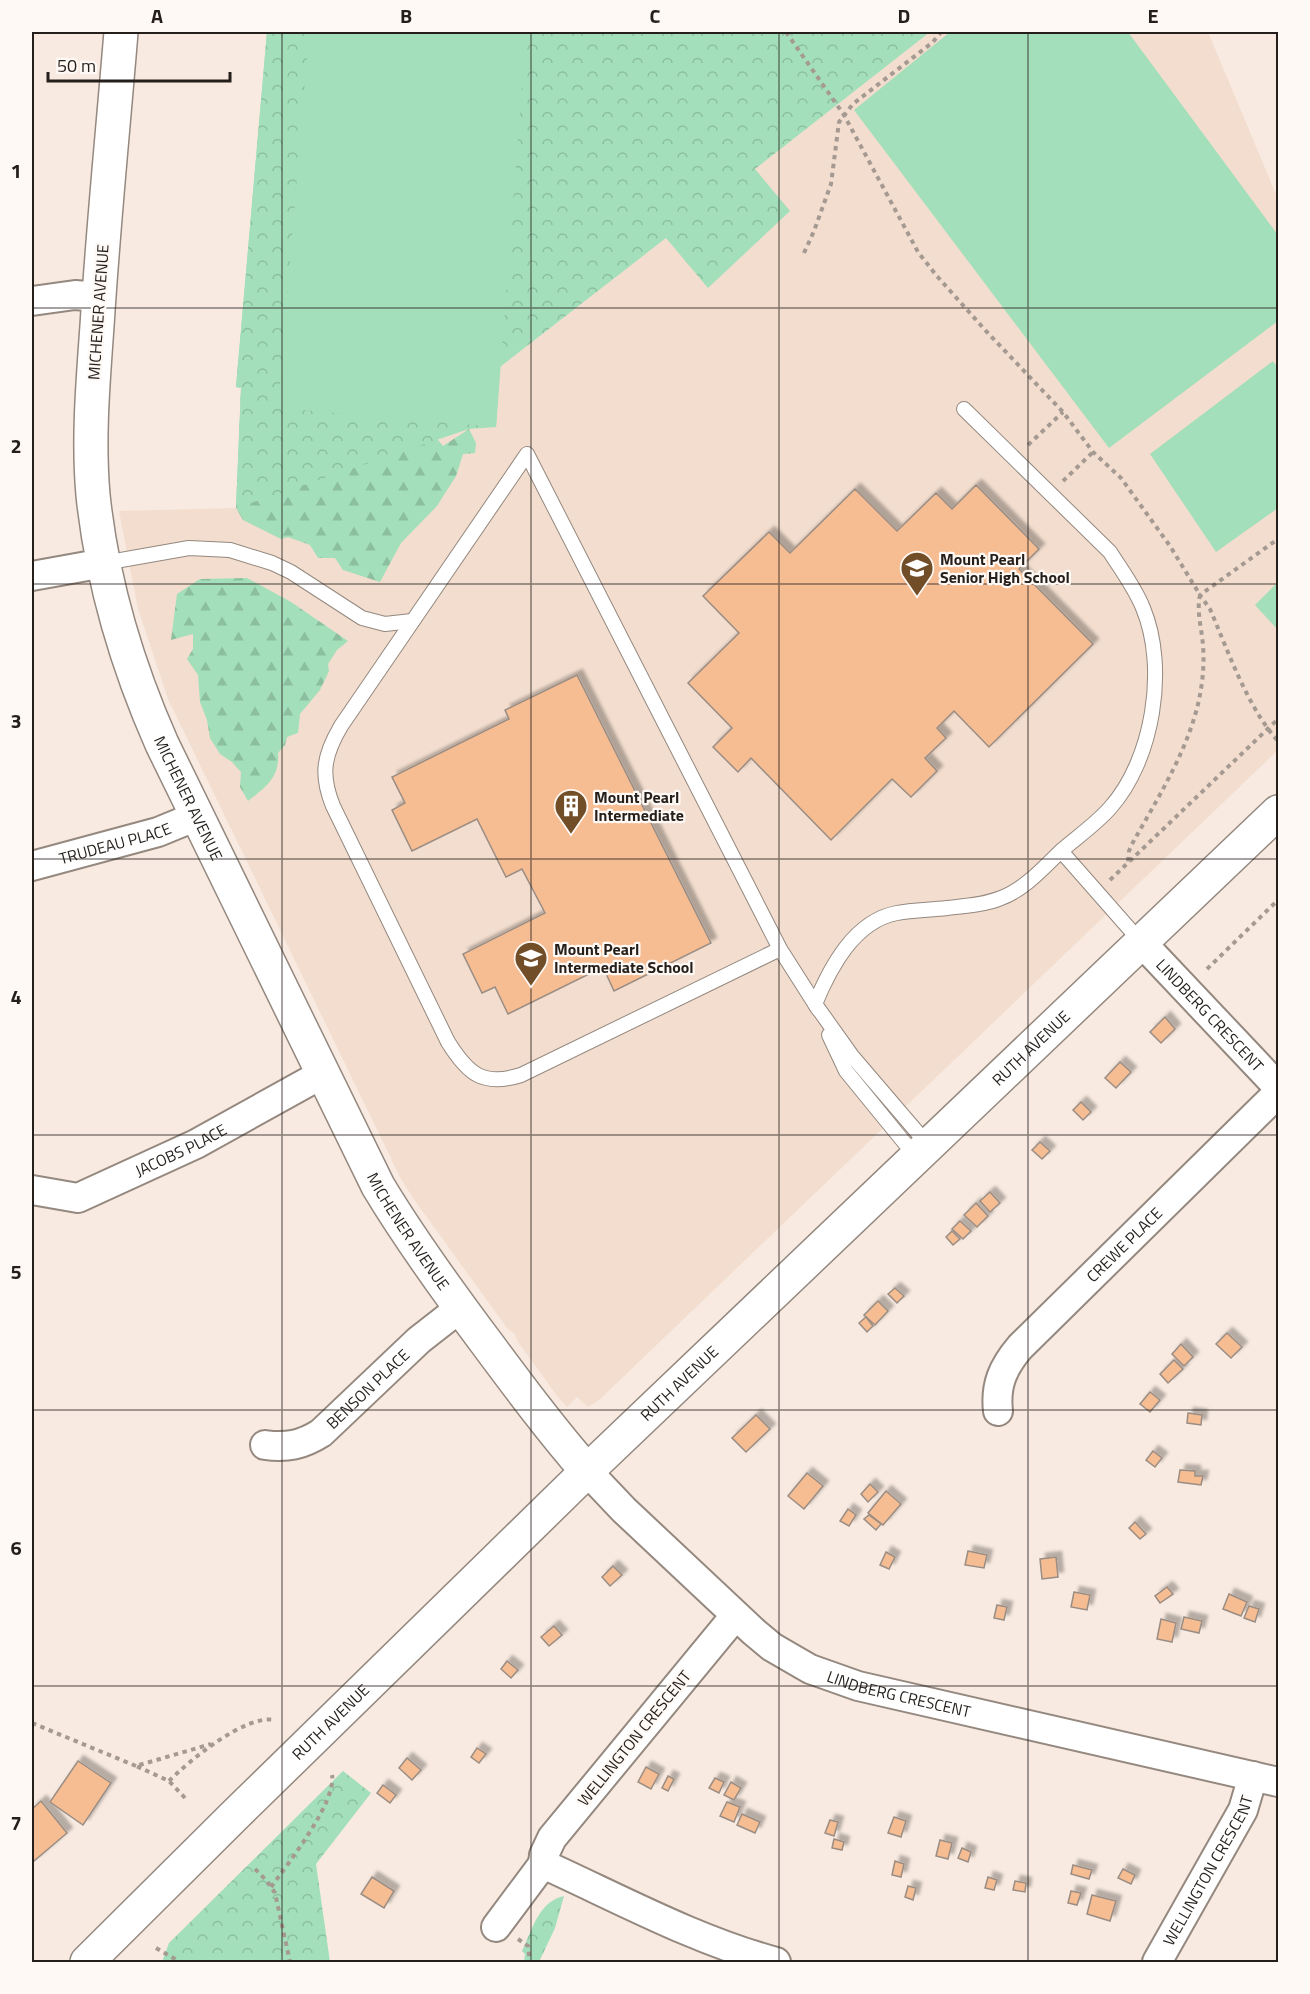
<svg xmlns="http://www.w3.org/2000/svg" width="1310" height="1994" font-family="'Titillium Web',sans-serif">
  <style>
    .built { fill: #f2ddce }
    .forest { fill: url(#forest-firs) }
    .park { fill: url(#park-crowns) }
    .pitch { fill: #a3dfba }
    .building { fill: #f6bc92; stroke: #9a8d84; stroke-width: 1.5; filter: url(#shadow) }
    .lines { fill: none; stroke-linecap: round; stroke-linejoin: round }
    .lane-casing { stroke: #94887f; stroke-width: 16 }
    .street-casing { stroke: #94887f; stroke-width: 32 }
    .secondary-casing { stroke: #94887f; stroke-width: 36 }
    .path { stroke: #a59a92; stroke-width: 4; stroke-dasharray: 4.5 4.5; stroke-linecap: butt }
    .lane { stroke: #fff; stroke-width: 14 }
    .street { stroke: #fff; stroke-width: 28 }
    .secondary { stroke: #fff; stroke-width: 33 }
    .grid { fill: none; stroke: #241f1b; stroke-width: 1.5; stroke-opacity: 0.55 }
    .labels { text-anchor: middle; stroke-width: 4.5; stroke-linejoin: round; paint-order: stroke }
    .street-label { font-size: 16px; fill: #241f1b; stroke: #fff9f5 }
    .poi-label { font-size: 16px; font-weight: bold; fill: #241f1b; stroke: #fff9f5; text-anchor: start }
    .neatline { fill: none; stroke: #241f1b; stroke-width: 2 }
    .grid-label { font-size: 20px; text-anchor: middle; font-weight: bold; fill: #241f1b }
  </style>
  <defs>
    <pattern id="forest-firs" width="22" height="20" patternUnits="userSpaceOnUse" patternTransform="scale(1.5)"><rect width="22" height="20" fill="#a3dfba"/><path d="M5 1l3.5 6h-7zM16 11l3.5 6h-7z" fill="#8cbf9f"/></pattern>
    <pattern id="park-crowns" width="20" height="18" patternUnits="userSpaceOnUse" patternTransform="scale(1.5)"><rect width="20" height="18" fill="#a3dfba"/><path d="M2 6a3 3 0 1 1 6 0M12 15a3 3 0 1 1 6 0" fill="none" stroke="#8cbf9f"/></pattern>
    <filter id="shadow"><feDropShadow dx="5.5" dy="-5.5" stdDeviation="1.5" flood-color="#0004"/></filter>
  </defs>
  <rect width="100%" height="100%" fill="#f8eae0"/>
  <!-- built -->
  <polygon class="built" points="930,32 1208,32 1278,199 1278,750 598,1401 588,1407 577,1397 567,1407 558,1397 518,1342 514,1333 507,1328 413,1198 401,1179 168,699 138,609 119,511 236,508 469,429 495,427 500,367 667,237 708,287 755,169"/>
  <!-- forest -->
  <g class="forest">
    <polygon points="267,32 433,434 443,446 469,429 476,443 475,453 463,454 456,476 437,506 401,543 380,582 343,570 335,558 318,558 310,545 288,537 281,539 243,520 236,508 241,388 236,387"/>
    <path d="M247,578l44,24 57,39 -11,9 -9,14 1,7 -9,19 -20,24 -2,19 -11,4 -2,8 -7,8c2,24 -12,34 -30,48l-8,-14 1,-15 -9,-10 -12,-8 -10,-16 -3,-18 -7,-18 -2,-27 -11,-16 6,-10v-15l-22,6 6,-46 23,-15z"/>
  </g>
  <!-- park -->
  <g class="park">
    <polygon points="267,32 930,32 755,169 790,211 708,288 666,238 500,367 496,427 469,429 236,508 241,388 236,387"/>
    <polygon points="343,1771 371,1793 316,1864 330,1962 162,1962 169,1943"/>
    <path d="M564,1896l-9,32 -16,34h-15l1,-8 -3,-3c10,-21 17,-50 42,-55z"/>
  </g>
  <!-- pitch -->
  <g class="pitch">
    <polygon points="309,32 526,32 496,427 278,408"/>
    <polygon points="950,32 1128,32 1278,235 1278,321 1109,448 854,110"/>
    <polygon points="1273,361 1278,368 1278,508 1216,552 1150,454"/>
    <polygon points="1278,582 1278,630 1255,605"/>
  </g>
  <!-- building -->
  <g class="building">
    <polygon points="976,485 1039,549 1019,569 1093,644 989,747 954,711 937,728 946,738 925,758 937,771 911,797 892,779 831,840 751,758 738,772 713,747 732,728 688,683 739,633 703,596 769,532 790,553 855,489 897,531 936,493 952,509"/>
    <polygon points="577,675 711,943 614,991 603,967 508,1014 495,987 482,993 463,954 545,913 522,869 506,877 477,819 412,851 392,810 405,803 392,777 509,719 505,710"/>
    <polygon points="1165,1017 1175,1029 1161,1043 1150,1032"/>
    <polygon points="1120,1062 1131,1072 1116,1088 1105,1078"/>
    <polygon points="1081,1102 1091,1112 1083,1120 1073,1110"/>
    <polygon points="1040,1142 1050,1151 1042,1159 1032,1150"/>
    <polygon points="990,1192 1000,1203 990,1212 980,1201"/>
    <polygon points="976,1203 988,1216 977,1227 964,1215"/>
    <polygon points="960,1221 971,1231 963,1239 952,1229"/>
    <polygon points="952,1231 960,1239 953,1245 946,1237"/>
    <polygon points="895,1288 904,1296 897,1303 888,1294"/>
    <polygon points="878,1301 888,1311 875,1325 864,1315"/>
    <polygon points="866,1317 873,1326 867,1332 859,1323"/>
    <polygon points="1227,1333 1242,1347 1231,1358 1216,1344"/>
    <polygon points="1181,1344 1193,1357 1184,1366 1172,1354"/>
    <polygon points="1174,1360 1183,1369 1168,1383 1160,1374"/>
    <polygon points="1150,1392 1160,1400 1150,1412 1140,1404"/>
    <polygon points="1188,1413 1202,1415 1201,1425 1187,1423"/>
    <polygon points="756,1415 770,1429 746,1452 732,1438"/>
    <polygon points="1153,1451 1162,1458 1155,1467 1146,1460"/>
    <polygon points="1180,1470 1195,1471 1195,1476 1203,1476 1201,1485 1178,1482"/>
    <polygon points="807,1473 823,1486 804,1509 788,1496"/>
    <polygon points="870,1484 878,1492 868,1502 861,1494"/>
    <polygon points="886,1491 901,1504 883,1525 868,1513"/>
    <polygon points="848,1509 856,1515 849,1526 840,1521"/>
    <polygon points="869,1515 881,1524 876,1530 864,1519"/>
    <polygon points="1135,1522 1146,1534 1140,1539 1129,1528"/>
    <polygon points="968,1551 987,1555 984,1568 965,1565"/>
    <polygon points="886,1552 895,1557 889,1569 880,1565"/>
    <polygon points="1056,1557 1058,1577 1042,1579 1040,1559"/>
    <polygon points="613,1566 622,1575 610,1586 602,1577"/>
    <polygon points="1167,1587 1173,1594 1160,1603 1155,1596"/>
    <polygon points="1074,1592 1090,1595 1087,1610 1071,1607"/>
    <polygon points="1229,1594 1247,1602 1241,1616 1223,1609"/>
    <polygon points="997,1605 1007,1607 1004,1620 994,1618"/>
    <polygon points="1249,1606 1259,1609 1255,1622 1244,1618"/>
    <polygon points="1184,1617 1202,1621 1199,1633 1181,1629"/>
    <polygon points="1161,1619 1176,1623 1172,1642 1157,1639"/>
    <polygon points="554,1626 562,1635 549,1646 541,1637"/>
    <polygon points="507,1661 518,1670 511,1678 501,1669"/>
    <polygon points="477,1748 486,1754 479,1763 471,1757"/>
    <polygon points="407,1758 421,1770 412,1780 399,1768"/>
    <polygon points="78,1761 111,1783 83,1825 50,1802"/>
    <polygon points="646,1767 659,1774 651,1789 638,1782"/>
    <polygon points="668,1776 674,1779 668,1791 662,1788"/>
    <polygon points="715,1778 724,1782 719,1793 709,1788"/>
    <polygon points="731,1782 741,1788 734,1800 724,1795"/>
    <polygon points="383,1785 396,1795 390,1803 377,1793"/>
    <polygon points="41,1801 67,1833 34,1861 32,1857 32,1809"/>
    <polygon points="727,1802 740,1807 734,1822 720,1816"/>
    <polygon points="742,1814 760,1822 755,1833 737,1825"/>
    <polygon points="894,1817 906,1821 901,1837 888,1833"/>
    <polygon points="830,1820 838,1822 834,1836 825,1833"/>
    <polygon points="834,1839 844,1842 842,1850 832,1848"/>
    <polygon points="940,1840 952,1843 948,1859 936,1856"/>
    <polygon points="962,1848 971,1852 968,1862 958,1858"/>
    <polygon points="895,1861 904,1864 901,1877 892,1875"/>
    <polygon points="1073,1865 1092,1870 1089,1879 1071,1874"/>
    <polygon points="1123,1869 1135,1875 1131,1884 1118,1878"/>
    <polygon points="372,1877 394,1891 384,1908 361,1894"/>
    <polygon points="988,1877 997,1880 994,1890 985,1888"/>
    <polygon points="1015,1881 1026,1883 1025,1892 1013,1890"/>
    <polygon points="908,1886 916,1888 913,1900 905,1897"/>
    <polygon points="1071,1891 1081,1893 1077,1905 1068,1903"/>
    <polygon points="1092,1895 1116,1901 1110,1921 1087,1914"/>
  </g>
  <g class="lines">
    <!-- lane casing -->
    <g class="lane-casing">
      <g id="lane">
        <path d="M964,409l146,143c12,19 25,36 33,56 25,60 10,152 -33,200 -14,16 -33,29 -49,43l80,91"/>
        <polyline points="104,563 189,548 230,550 272,563 291,572 362,618 385,624 412,621"/>
        <path d="M780,949l-259,126c-38,12 -53,-1 -73,-33l-115,-236c-13,-32 -9,-51 8,-80l186,-272 253,495 35,55 37,52 77,90"/>
        <path d="M818,1009l-3,-5c15,-36 39,-83 82,-91 16,-3 33,-3 50,-5 18,-2 37,-3 54,-10 24,-9 42,-30 60,-47"/>
        <polyline points="829,1035 846,1071 917,1158"/>
      </g>
    </g>
    <!-- street casing -->
    <g class="street-casing">
      <g id="street">
        <polyline points="32,301 75,295 99,297"/>
        <polyline points="32,576 104,563"/>
        <path id="s1" d="M32,866l126,-34 39,-16"/>
        <path id="s2" d="M1142,943l136,144"/>
        <path id="s3" d="M32,1190l46,8 118,-54 128,-71"/>
        <path id="s4" d="M998,1411c-3,-26 5,-44 22,-64l258,-254"/>
        <path id="s5" d="M265,1445c22,3 37,0 56,-12l98,-93 41,-32"/>
        <path id="s6" d="M587,1471l37,39 130,122 18,15 38,22 48,17 420,96"/>
        <path d="M735,1616l-183,222 -8,17 -1,9c77,35 152,76 233,98"/>
        <polyline points="496,1927 543,1864"/>
        <path id="s7" d="M1157,1962l86,-152 10,-34"/>
      </g>
    </g>
    <!-- secondary casing -->
    <g class="secondary-casing">
      <g id="secondary">
        <path id="s8" d="M121,32c-8,98 -18,196 -24,294 -4,56 -9,113 -4,169 9,86 34,170 69,249l216,442c33,55 71,107 110,159 32,43 64,86 99,126"/>
        <path id="s9" d="M87,1962l147,-146 353,-345 691,-659"/>
      </g>
    </g>
    <!-- path -->
    <g class="path">
      <path d="M786,32l58,83 74,137 18,23 50,56 77,81 30,40 28,26 49,68 30,49c-3,14 0,27 2,41 2,15 2,30 0,46 -7,58 -42,112 -70,162l-3,7 -1,12"/>
      <polyline points="804,253 814,231 831,184 839,122 853,104 933,42 941,32"/>
      <polyline points="1028,445 1063,412"/>
      <polyline points="1063,481 1093,452"/>
      <path d="M1277,740c-30,-34 -49,-89 -67,-131l-10,-14 78,-56"/>
      <polyline points="1110,880 1278,719"/>
      <polyline points="1207,969 1278,900"/>
      <polyline points="32,1723 136,1766"/>
      <path d="M169,1781c20,-20 76,-67 106,-61"/>
      <polyline points="185,1798 169,1781 136,1766 211,1744"/>
      <polyline points="255,1869 267,1881 275,1893 290,1962"/>
      <path d="M271,1887c17,-23 66,-86 61,-112"/>
      <polyline points="518,1939 528,1946 530,1962"/>
      <polyline points="156,1948 180,1962"/>
    </g>
    <!-- lane -->
    <use href="#lane" class="lane"/>
    <!-- street -->
    <use href="#street" class="street"/>
    <!-- secondary -->
    <use href="#secondary" class="secondary"/>
  </g>
  <!-- grid -->
  <path class="grid" d="M282,32v1930M531,32v1930M779,32v1930M1028,32v1930M32,308h1246M32,584h1246M32,859h1246M32,1135h1246M32,1410h1246M32,1686h1246"/>
  <!-- icons -->
  <defs>
    <g id="school-pin" transform="scale(1.725)"><path d="M0 17L-7.5 6A9.5 9.5 0 1 1 7.5 6Z" fill="#724e28" stroke="#fff9f5"/><path d="M0-5L7-2L0 1L-7-2ZM-4 1L0 2.5L4 1V4Q0 6-4 4Z" fill="#fff"/></g>
    <g id="building-pin" transform="scale(1.725)"><path d="M0 17L-7.5 6A9.5 9.5 0 1 1 7.5 6Z" fill="#724e28" stroke="#fff9f5"/><path d="M-4-6H4V6H1V3H-1V6H-4ZM-2.5-4.3h1.7v1.8h-1.7ZM.8-4.3h1.7v1.8H.8ZM-2.5-1h1.7V.8h-1.7ZM.8-1h1.7V.8H.8Z" fill="#fff"/></g>
  </defs>
  <g fill-rule="evenodd">
    <use href="#school-pin" x="917" y="568"/>
    <use href="#building-pin" x="571" y="806"/>
    <use href="#school-pin" x="531" y="958"/>
  </g>
  <g class="labels">
    <!-- street labels -->
    <g class="street-label">
      <text transform="translate(98 312) rotate(-86)" y="6">MICHENER AVENUE</text>
      <text dy="6" stroke="none"><textPath href="#s8" startOffset="784">MICHENER AVENUE</textPath></text>
      <text dy="6" stroke="none"><textPath href="#s1" startOffset="86">TRUDEAU PLACE</textPath></text>
      <text dy="6" stroke="none"><textPath href="#s2" startOffset="99">LINDBERG CRESCENT</textPath></text>
      <text dy="6" stroke="none"><textPath href="#s9" startOffset="1314">RUTH AVENUE</textPath></text>
      <text dy="6" stroke="none"><textPath href="#s3" startOffset="160">JACOBS PLACE</textPath></text>
      <text dy="6" stroke="none"><textPath href="#s8" startOffset="1270">MICHENER AVENUE</textPath></text>
      <text dy="6" stroke="none"><textPath href="#s4" startOffset="216">CREWE PLACE</textPath></text>
      <text dy="6" stroke="none"><textPath href="#s9" startOffset="828">RUTH AVENUE</textPath></text>
      <text dy="6" stroke="none"><textPath href="#s5" startOffset="123">BENSON PLACE</textPath></text>
      <text dy="6" stroke="none"><textPath href="#s6" startOffset="392">LINDBERG CRESCENT</textPath></text>
      <text dy="6" stroke="none"><textPath href="#s9" startOffset="342">RUTH AVENUE</textPath></text>
      <text transform="translate(634 1738) rotate(-51)" y="6">WELLINGTON CRESCENT</text>
      <text dy="6" stroke="none"><textPath href="#s7" startOffset="105">WELLINGTON CRESCENT</textPath></text>
    </g>
    <!-- poi labels -->
    <g class="poi-label">
      <text x="940" y="565">Mount Pearl<tspan x="940" dy="18">Senior High School</tspan></text>
      <text x="594" y="803">Mount Pearl<tspan x="594" dy="18">Intermediate</tspan></text>
      <text x="554" y="955">Mount Pearl<tspan x="554" dy="18">Intermediate School</tspan></text>
    </g>
  </g>
  <!-- border -->
  <rect width="1310" height="1994" fill="none" stroke="#fff9f5" stroke-width="66"/>
  <!-- scale -->
  <path d="M48 72v9h182v-9" fill="none" stroke="#241f1b" stroke-width="3"/>
  <text x="57" y="72" font-size="18" fill="#241f1b" stroke="#fff9f5" stroke-width="4.5" paint-order="stroke">50 m</text>
  <rect x="33" y="33" width="1244" height="1928" class="neatline"/>
  <g class="grid-label">
    <text x="157" y="23">A</text>
    <text x="406" y="23">B</text>
    <text x="655" y="23">C</text>
    <text x="904" y="23">D</text>
    <text x="1153" y="23">E</text>
    <text x="16" y="178">1</text>
    <text x="16" y="453">2</text>
    <text x="16" y="728">3</text>
    <text x="16" y="1004">4</text>
    <text x="16" y="1279">5</text>
    <text x="16" y="1555">6</text>
    <text x="16" y="1830">7</text>
  </g>
</svg>
